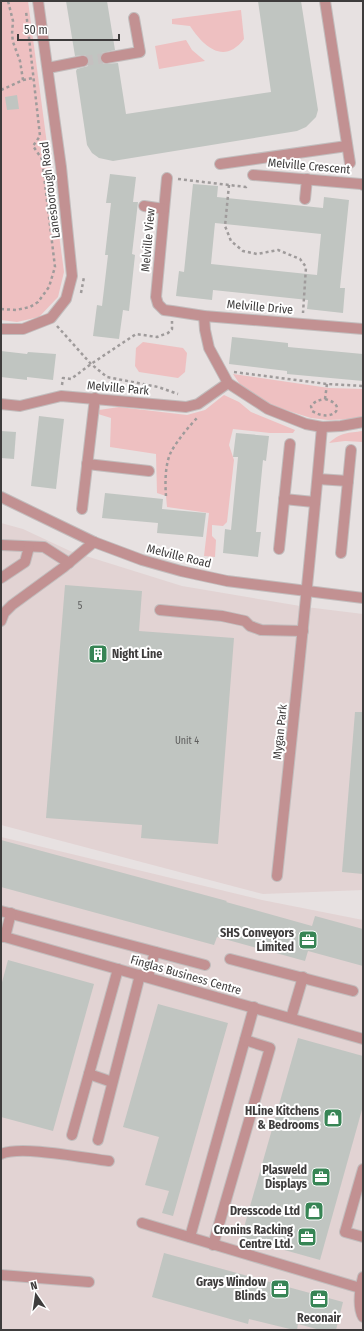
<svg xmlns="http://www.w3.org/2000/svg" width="364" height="1331" font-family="'Fira Sans Condensed',sans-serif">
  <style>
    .built { fill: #e2d3d3 }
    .green { fill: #eec0c1 }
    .building { fill: #c0c5c1; fill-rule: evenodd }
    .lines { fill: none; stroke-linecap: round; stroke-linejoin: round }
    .minor-tunnel { stroke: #c5c0c0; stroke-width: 10; stroke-dasharray: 10 5; stroke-linecap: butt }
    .minor-casing { stroke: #c2bdbd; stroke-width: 12 }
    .path { stroke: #9f9b9b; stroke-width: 2.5; stroke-dasharray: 3 3; stroke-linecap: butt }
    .minor { stroke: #c29192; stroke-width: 10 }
    .labels { text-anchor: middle; stroke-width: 4; stroke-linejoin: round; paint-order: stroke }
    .number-label { font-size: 10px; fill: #5e5e5d }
    .street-label { font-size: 12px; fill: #3e3c3c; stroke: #fff }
    .poi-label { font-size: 12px; font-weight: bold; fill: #3e3c3c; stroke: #fff; text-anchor: end }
  </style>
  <rect width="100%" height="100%" fill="#e7e1e1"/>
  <!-- built -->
  <g class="built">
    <polygon points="1,523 23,529 70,551 182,586 306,607 363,614 363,890 263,894 1,825"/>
    <polygon points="1,837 262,900 363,920 363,1330 1,1330"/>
  </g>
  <!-- green -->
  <g class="green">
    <polygon points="1,1 28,1 64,272 58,297 39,317 17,322 1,320"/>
    <path d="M241,10l3,29c-20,26 -40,8 -54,-13l-18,-2v-5z"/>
    <polygon points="186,40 192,50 205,61 159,69 155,46"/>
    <polygon points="143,342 183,348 187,353 185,372 178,378 139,372 135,366 136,348"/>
    <polygon points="233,374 329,388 363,389 363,416 353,419 328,420 311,418 273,406 241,386"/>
    <polygon points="224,395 239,402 251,412 295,430 293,433 270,433 233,429 229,445 234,460 227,522 223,526 212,525 212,536 216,540 215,557 204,556 209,513 167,507 166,496 157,493 156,454 110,447 111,418 98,414 99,410 119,407 187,415 205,410"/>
    <path d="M363,431v11l-18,-1 -16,2c12,-11 19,-10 34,-12z"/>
  </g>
  <!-- building -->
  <g class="building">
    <polygon points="66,1 107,1 115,50 102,53 100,59 101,62 104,64 118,63 126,114 271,92 258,1 301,1 318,110 316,117 306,127 297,131 113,161 99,158 92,153 87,145 76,71 77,69 88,66 89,59 85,55 75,56"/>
    <polygon points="17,95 19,109 7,110 5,97"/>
    <polygon points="110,174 136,177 133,202 138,202 132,254 135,255 129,311 123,310 119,339 93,336 97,305 102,306 108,255 105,255 111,203 106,203"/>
    <path d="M193,184l25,2 -1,11 106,11 1,-11 25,3 -9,88h5l-2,25 -36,-4 1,-9 -95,-10 -1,10 -36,-4 3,-25 5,1zM215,223l106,11 -4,41 -106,-11z"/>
    <polygon points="232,337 288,343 288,347 363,354 363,381 287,374 287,371 229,364"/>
    <polygon points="1,351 27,354 28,352 56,354 53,380 27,377 27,380 1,377"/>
    <polygon points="39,416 64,419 56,489 31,486"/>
    <polygon points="1,431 16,432 14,459 1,458"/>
    <polygon points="236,433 269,436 266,461 263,460 256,532 261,532 258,557 223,553 225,529 231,530 238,457 233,457"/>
    <polygon points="105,493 163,499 162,509 206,513 203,537 157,533 158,523 102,518"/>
    <polygon points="65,585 142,591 139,631 234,638 218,844 141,838 142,825 46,818"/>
    <polygon points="355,712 363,712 363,874 342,872"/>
    <polygon points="1,840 227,901 226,902 312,926 315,916 363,929 363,966 308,951 305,961 217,937 214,945 1,887"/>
    <polygon points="8,960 94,984 53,1131 1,1117 1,986"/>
    <polygon points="158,1004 228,1023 173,1216 162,1213 169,1191 145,1185 159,1137 123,1127"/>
    <polygon points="298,1038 363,1056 363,1106 320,1260 241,1238"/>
    <polygon points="164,1253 343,1302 336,1330 320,1330 298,1324 297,1330 294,1330 249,1319 248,1324 152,1297"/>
  </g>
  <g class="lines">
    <!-- minor-tunnel -->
    <polyline class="minor-tunnel" points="83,61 106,58"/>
    <!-- minor casing -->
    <g class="minor-casing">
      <g id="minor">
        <polyline points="325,1 350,163"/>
        <polyline points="106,58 140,52 134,18"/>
        <polyline points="48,68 83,61"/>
        <polyline points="220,164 347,146"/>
        <polyline points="253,175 361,184 363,185"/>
        <polyline points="167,178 156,297 158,304 164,310 172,311 204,316 363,329"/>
        <polyline points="305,199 307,179"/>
        <polyline points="144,206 164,209"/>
        <polyline points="204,316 205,330 209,348 228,383 268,409 306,424 322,427 341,426 363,422"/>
        <polyline points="1,329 23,329 51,318 66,299 72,276 61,167 38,1"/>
        <polyline points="1,404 20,406 61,396 186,407 198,404 228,383"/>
        <polyline points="87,464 149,471"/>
        <polyline points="318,479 348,481"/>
        <polyline points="1,497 94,542 142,560 181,571 227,581 363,598"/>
        <polyline points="284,499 314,502"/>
        <polyline points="82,509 95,398"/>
        <polyline points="1,545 44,547 69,563"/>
        <polyline points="279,549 290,444"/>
        <polyline points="341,553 351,450"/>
        <polyline points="1,578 25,562 29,547"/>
        <polyline points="160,610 222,616 245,621 250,626 261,630 303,631"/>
        <polyline points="1,621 4,613 12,605 64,567 94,542"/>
        <path d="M277,876c16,-150 32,-299 45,-449"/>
        <polyline points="1,911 205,965"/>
        <polyline points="1,937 5,937 363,1039"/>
        <polyline points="5,937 11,913"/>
        <polyline points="230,959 353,991"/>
        <polyline points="148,977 155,952"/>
        <polyline points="291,1018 303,977"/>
        <polyline points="89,1074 112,1082"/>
        <polyline points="72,1135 118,969"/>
        <polyline points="98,1140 140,975"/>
        <path d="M1,1154c20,-9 83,4 108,7"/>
        <polyline points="363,1169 345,1232 363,1237"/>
        <polyline points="142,1223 360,1288"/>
        <polyline points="190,1237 254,1007"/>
        <polyline points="213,1245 270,1048 245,1040"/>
        <polyline points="1,1275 89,1282"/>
        <path d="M363,1277c-3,12 -6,29 0,40"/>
      </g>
    </g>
    <!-- path -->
    <g class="path">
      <polyline points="23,80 33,78"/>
      <polyline points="1,90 23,80 20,61 13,42 12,34 13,21 8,1"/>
      <polyline points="178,179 246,187 247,184"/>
      <polyline points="229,185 225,226 231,241 243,251 257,254 278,250 300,259 306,267 303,313"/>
      <polyline points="81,293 84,277"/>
      <polyline points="1,309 16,310 30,307 38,302 49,287 55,267 42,159 33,146 40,136 26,11"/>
      <polyline points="57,326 91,364 107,377 158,387 178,394"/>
      <polyline points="234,372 327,384 363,386"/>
      <polyline points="62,385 63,378 71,379 91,364 136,334 157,337 168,333 172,329 172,321"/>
      <path d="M325,399c24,6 8,25 -13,12l-1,-5c4,-5 8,-6 14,-7z"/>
      <polyline points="325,399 327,384"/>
      <path d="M166,496c-1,-13 -1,-32 5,-44 6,-11 18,-26 27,-35"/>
    </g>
    <!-- minor -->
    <use href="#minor" class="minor"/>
  </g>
  <!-- icons -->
  <defs>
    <g id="building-square" transform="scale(1)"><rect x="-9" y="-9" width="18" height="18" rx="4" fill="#378555" stroke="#fff"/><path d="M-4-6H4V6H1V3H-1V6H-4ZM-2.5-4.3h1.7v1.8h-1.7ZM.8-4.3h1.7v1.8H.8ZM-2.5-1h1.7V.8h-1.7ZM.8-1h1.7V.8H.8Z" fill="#fff"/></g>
    <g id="office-square" transform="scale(1)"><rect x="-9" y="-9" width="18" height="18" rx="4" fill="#378555" stroke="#fff"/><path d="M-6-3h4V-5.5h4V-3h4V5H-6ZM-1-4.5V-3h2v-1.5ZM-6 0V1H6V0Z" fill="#fff"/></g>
    <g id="shop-square" transform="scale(1)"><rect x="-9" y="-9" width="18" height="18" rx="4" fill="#378555" stroke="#fff"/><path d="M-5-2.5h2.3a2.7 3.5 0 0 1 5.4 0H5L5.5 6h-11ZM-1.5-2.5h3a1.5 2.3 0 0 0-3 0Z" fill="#fff"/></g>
  </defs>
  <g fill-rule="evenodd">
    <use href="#building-square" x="98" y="654"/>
    <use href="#office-square" x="308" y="940"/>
    <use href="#shop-square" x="333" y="1118"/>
    <use href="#office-square" x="321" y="1177"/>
    <use href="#shop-square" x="314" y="1211"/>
    <use href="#office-square" x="307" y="1237"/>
    <use href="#office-square" x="280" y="1289"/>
    <use href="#office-square" x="319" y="1299"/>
  </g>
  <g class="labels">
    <!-- number labels -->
    <g class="number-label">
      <text x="80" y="609">5</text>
      <text x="187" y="744">Unit 4</text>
    </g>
    <!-- street labels -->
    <g class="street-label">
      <text transform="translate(309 166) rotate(5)" y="4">Melville Crescent</text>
      <text transform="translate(50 190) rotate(-97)" y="4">Lanesborough Road</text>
      <text transform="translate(148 240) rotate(-85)" y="4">Melville View</text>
      <text transform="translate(260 307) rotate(5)" y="4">Melville Drive</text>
      <text transform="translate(118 388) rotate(5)" y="4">Melville Park</text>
      <text transform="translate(179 556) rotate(14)" y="4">Melville Road</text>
      <text transform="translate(280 732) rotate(-84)" y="4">Mygan Park</text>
      <text transform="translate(186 975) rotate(16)" y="4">Finglas Business Centre</text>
    </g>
    <!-- poi labels -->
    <g class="poi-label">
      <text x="112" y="658" text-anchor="start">Night Line</text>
      <text x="294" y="937">SHS Conveyors<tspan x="294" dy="14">Limited</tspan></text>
      <text x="319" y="1115">HLine Kitchens<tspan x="319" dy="14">&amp; Bedrooms</tspan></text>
      <text x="307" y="1174">Plasweld<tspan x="307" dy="14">Displays</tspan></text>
      <text x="300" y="1215">Dresscode Ltd</text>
      <text x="293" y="1234">Cronins Racking<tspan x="293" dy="14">Centre Ltd.</tspan></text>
      <text x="266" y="1286">Grays Window<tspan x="266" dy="14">Blinds</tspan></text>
      <text x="319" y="1322" text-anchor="middle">Reconair</text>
    </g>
  </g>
  <!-- border -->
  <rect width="364" height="1331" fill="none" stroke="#3e3c3c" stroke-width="4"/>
  <!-- north arrow -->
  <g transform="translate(36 1295) rotate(347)" stroke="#ffffff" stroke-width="3" paint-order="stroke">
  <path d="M0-3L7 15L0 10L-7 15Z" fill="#3e3c3c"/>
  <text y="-6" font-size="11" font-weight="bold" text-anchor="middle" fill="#3e3c3c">N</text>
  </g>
  <!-- scale -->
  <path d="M18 34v6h101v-6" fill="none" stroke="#3e3c3c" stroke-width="2"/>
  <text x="24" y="34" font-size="12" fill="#3e3c3c" stroke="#ffffff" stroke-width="3" paint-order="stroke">50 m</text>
</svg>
